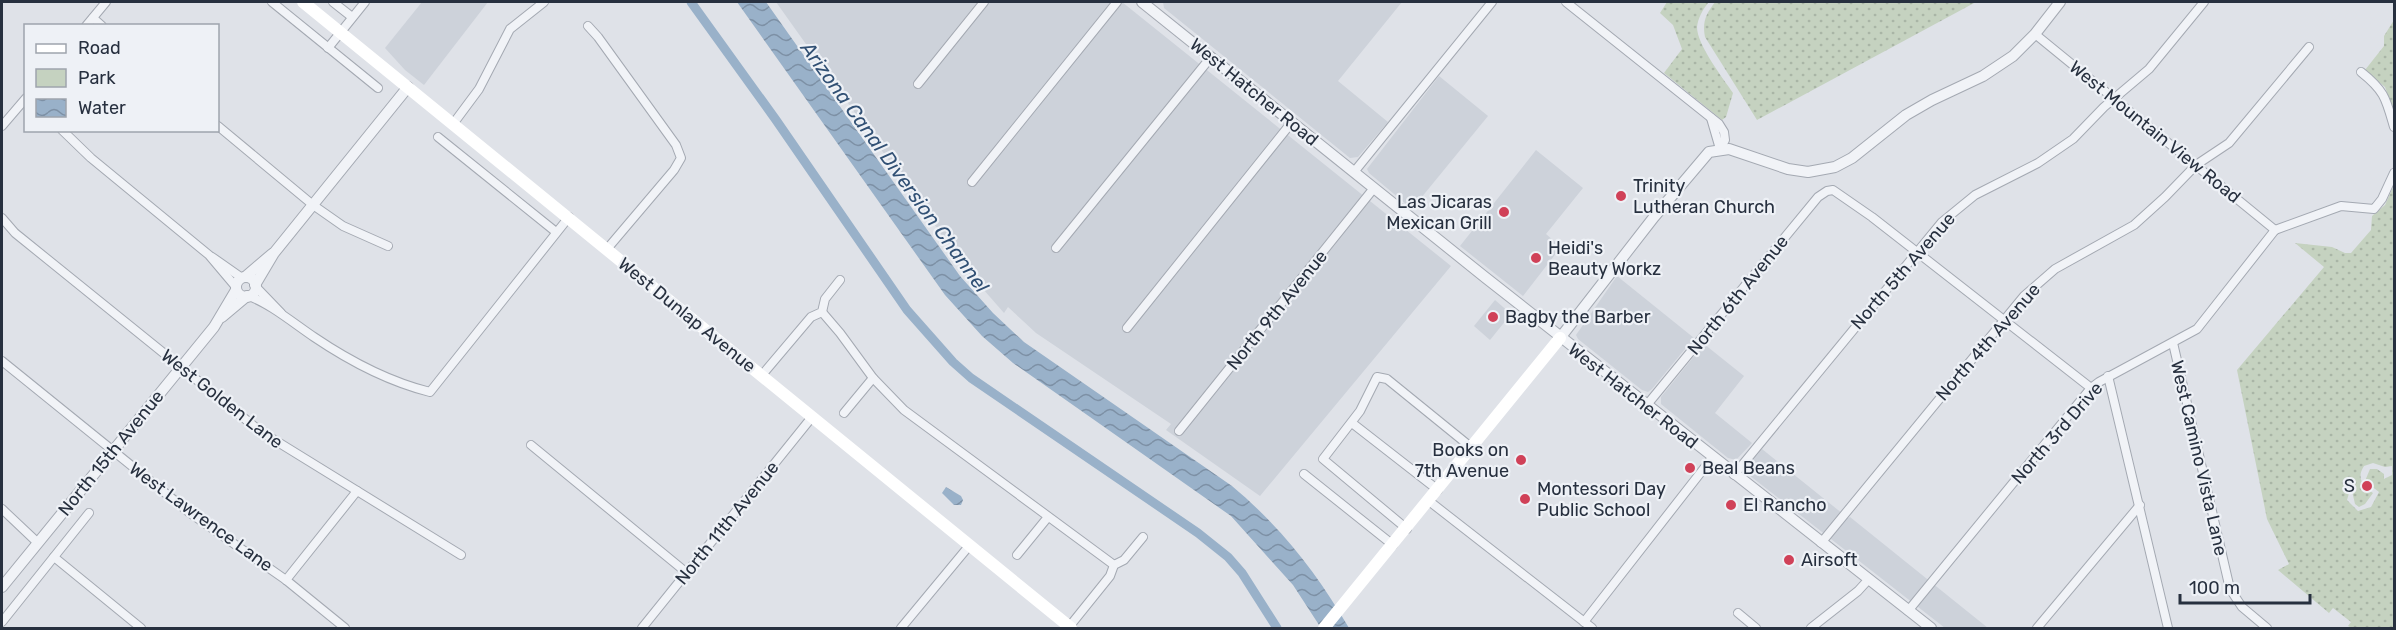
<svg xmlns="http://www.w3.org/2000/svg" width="2396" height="630" font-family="Rubik,sans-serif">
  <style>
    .built { fill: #cdd2da }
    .green { fill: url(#green-dots); fill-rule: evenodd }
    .water { fill: url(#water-waves) }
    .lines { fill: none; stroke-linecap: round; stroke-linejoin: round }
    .canal { stroke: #99b1c9; stroke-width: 9 }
    .minor-casing { stroke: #a4a9b2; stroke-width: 10 }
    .tertiary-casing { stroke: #a4a9b2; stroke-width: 12 }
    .minor { stroke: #f1f3f7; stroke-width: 8 }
    .tertiary { stroke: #f1f3f7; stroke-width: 10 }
    .secondary { stroke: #fff; stroke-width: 12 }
    .poi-dot { fill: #d04158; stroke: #eef1f6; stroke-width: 2 }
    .labels { text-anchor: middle; stroke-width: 4.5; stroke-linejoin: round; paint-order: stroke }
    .street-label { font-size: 18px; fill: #27303f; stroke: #eef1f6 }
    .poi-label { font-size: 18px; fill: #27303f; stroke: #eef1f6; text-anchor: start }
    .water-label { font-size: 20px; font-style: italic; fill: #315074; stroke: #eef1f6 }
  </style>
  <defs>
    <pattern id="green-dots" width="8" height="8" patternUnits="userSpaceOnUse" patternTransform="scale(1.5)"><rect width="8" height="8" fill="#c5d2c0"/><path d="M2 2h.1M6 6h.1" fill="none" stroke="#a9b5a6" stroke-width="1.8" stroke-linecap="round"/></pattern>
    <pattern id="water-waves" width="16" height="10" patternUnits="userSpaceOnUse" patternTransform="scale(1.5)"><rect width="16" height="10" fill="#99b1c9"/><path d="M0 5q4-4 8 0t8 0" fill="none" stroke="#7d90a5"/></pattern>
  </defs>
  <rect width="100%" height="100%" fill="#dfe2e8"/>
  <!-- built -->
  <g class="built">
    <polygon points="422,2 488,2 424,85 405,70 385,48"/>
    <polygon points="776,2 1122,2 1451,266 1260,496 1166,430 1171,424 1036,333 1008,307 1004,313 969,273"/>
    <polygon points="1163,2 1402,2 1338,81 1388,122 1358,157 1350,158 1164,8"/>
    <polygon points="1439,76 1488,116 1412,209 1369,173 1367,169"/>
    <polygon points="1536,150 1583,188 1546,234 1561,247 1523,296 1460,246"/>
    <polygon points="1617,276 1694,338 1652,389 1648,392 1642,390 1578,339 1576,335"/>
    <polygon points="1495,300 1511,314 1490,340 1474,326"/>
    <polygon points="1704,344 1744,376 1715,413 1752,443 1736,460 1728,458 1661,404 1661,397"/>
    <polygon points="1762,449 1848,518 1850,517 1988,628 1945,628 1749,475 1748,466"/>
  </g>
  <!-- green -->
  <g class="green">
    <path d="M1667,2h42c-6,7 -11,16 -12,25 0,18 26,51 36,66l-7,24 -4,3 -58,-47 18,-24 -9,-24 -13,-12z"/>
    <path d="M1715,2h261l-219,118 -52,-83c-3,-15 1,-23 10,-35z"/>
    <polygon points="2394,20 2394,112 2385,87 2365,70 2384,46 2384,36"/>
    <path d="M2394,185v443h-42l-4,-2 3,-4 -18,-14 -4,5 -51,-43 11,-6 -22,-45 -30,-149 87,-103 -29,-24 37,4 13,6h6l20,-23 1,-14 13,-11zM2373,463l12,4 7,-1v9l-8,4v-5l-7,-5h-7l-5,12 14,11 -8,15 -13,4 -11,-11 5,-17h3l-3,8 3,13 4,3 6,-3 8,-11c-10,-7 -17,-15 -9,-27z"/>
  </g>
  <!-- water -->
  <g class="water">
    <path d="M737,2h29l194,274 33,37 31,29 208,144c49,41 85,87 117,142h-28l-28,-43 -62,-69 -218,-153 -31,-27 -37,-41z"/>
    <polygon points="946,487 961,496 963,500 961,505 954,505 942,493"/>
  </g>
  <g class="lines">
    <!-- canal -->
    <polyline class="canal" points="691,2 776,120 907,310 953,362 971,378 1198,533 1228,557 1242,573 1277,628"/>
    <!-- minor casing -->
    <g class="minor-casing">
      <g id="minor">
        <polyline points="272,2 378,88"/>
        <polyline points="333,2 352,17"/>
        <polyline points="1566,2 1719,124 1724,132 1725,140 1720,149"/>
        <polyline points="93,18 102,26"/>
        <polyline points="86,26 106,2"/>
        <polyline points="588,26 598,37 676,145 681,158 674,170 607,249"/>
        <polyline points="2035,34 2275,230"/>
        <polyline points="328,48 365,2"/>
        <path d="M2361,72c24,19 25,27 33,55"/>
        <polyline points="918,84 984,2"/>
        <polyline points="1711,118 1720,149"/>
        <polyline points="453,124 479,89 510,29 544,2"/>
        <polyline points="2,126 26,98"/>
        <polyline points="218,126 313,205 343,226 388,246"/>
        <polyline points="62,130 91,158 209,255 236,287"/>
        <polyline points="438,137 556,232"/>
        <polyline points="1354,172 1492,2"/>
        <polyline points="972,182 1117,2"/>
        <polyline points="2,218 15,233 260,431 461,555"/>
        <polyline points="2275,230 2341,206 2374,209 2382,199 2394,173"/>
        <polyline points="1056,248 1211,57"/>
        <polyline points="212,257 242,278"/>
        <polyline points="255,286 281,313"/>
        <path d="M248,296c20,6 48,29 66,41 34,23 76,45 116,55l139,-175"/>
        <polyline points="822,312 840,333 873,378 904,410 1114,565"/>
        <polyline points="1127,328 1292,122"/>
        <polyline points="2173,343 2230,589 2242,607 2267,628"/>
        <polyline points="2,361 190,513 286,580 345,628"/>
        <polyline points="762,375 811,317 822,312 825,299 840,280"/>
        <polyline points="2108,376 2168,628"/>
        <polyline points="1646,406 1818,197 1827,191 1833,190 1872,217 2091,388"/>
        <polyline points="844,413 873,378"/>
        <polyline points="1352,423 1438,490"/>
        <polyline points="1179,431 1374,188"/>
        <polyline points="531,445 687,573"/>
        <polyline points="1304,474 1393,545"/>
        <polyline points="1734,475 1942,222 1975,195 2038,163 2073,139 2104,107 2149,69 2204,2"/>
        <polyline points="1429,501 1592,628"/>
        <polyline points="2,509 38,543"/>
        <polyline points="1407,529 1323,459 1360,411 1377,377 1387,379 1472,448"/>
        <polyline points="1821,543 2024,296 2055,269 2134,225 2165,197 2196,165 2229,143 2309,47"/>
        <polyline points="1017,555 1048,517"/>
        <polyline points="54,557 141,628"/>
        <polyline points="286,580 357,491"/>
        <polyline points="1908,611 2091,388 2099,382 2197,329 2275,230"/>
        <polyline points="1738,613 1756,628"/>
        <polyline points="2,622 89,513"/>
        <polyline points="1584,622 1712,458"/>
        <polyline points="1069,627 1110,576 1114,565 1124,560 1143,537"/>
        <polyline points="642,628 812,417"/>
        <polyline points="901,628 969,546"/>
        <polyline points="1811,628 1858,591 1868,580"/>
        <polyline points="2037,628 2140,505"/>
      </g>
    </g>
    <!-- tertiary casing -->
    <g class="tertiary-casing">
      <g id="tertiary">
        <polyline points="1142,2 1486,278 1931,628"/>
        <polyline points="245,277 272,254"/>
        <circle cx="246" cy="287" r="10"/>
        <polyline points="255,285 274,253 408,87"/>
        <polyline points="222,317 247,296"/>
        <polyline points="1560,338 1654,217 1709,152 1729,149 1788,169 1808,172 1835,167 1852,158 1906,115 1932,100 1983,76 2013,56 2035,34 2060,2"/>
        <polyline points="2,587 214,327 236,290"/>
      </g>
    </g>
    <!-- minor -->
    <use href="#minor" class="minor"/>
    <!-- tertiary -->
    <use href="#tertiary" class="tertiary"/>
    <!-- secondary -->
    <g class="secondary">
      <polyline points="303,2 1071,628"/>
      <polyline points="1324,628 1560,338"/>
    </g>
  </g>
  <!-- markers -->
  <g class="poi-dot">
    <circle cx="1621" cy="196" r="6"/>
    <circle cx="1504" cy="212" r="6"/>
    <circle cx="1536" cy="258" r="6"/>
    <circle cx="1493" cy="317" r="6"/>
    <circle cx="1521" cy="460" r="6"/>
    <circle cx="1690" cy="468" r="6"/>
    <circle cx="2367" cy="486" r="6"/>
    <circle cx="1525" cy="499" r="6"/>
    <circle cx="1731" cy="505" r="6"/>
    <circle cx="1789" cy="560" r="6"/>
  </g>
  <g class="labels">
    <!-- street labels -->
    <g class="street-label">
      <text transform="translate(1254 92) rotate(39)" y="6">West Hatcher Road</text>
      <text transform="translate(2155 132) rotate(39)" y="6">West Mountain View Road</text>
      <text transform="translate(1903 271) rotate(-49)" y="6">North 5th Avenue</text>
      <text transform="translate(1738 295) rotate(-51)" y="6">North 6th Avenue</text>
      <text transform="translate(1277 310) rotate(-51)" y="6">North 9th Avenue</text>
      <text transform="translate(687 315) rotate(39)" y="6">West Dunlap Avenue</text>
      <text transform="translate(1988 342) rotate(-49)" y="6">North 4th Avenue</text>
      <text transform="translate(1633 396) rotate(38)" y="6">West Hatcher Road</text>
      <text transform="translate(222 399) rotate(38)" y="6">West Golden Lane</text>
      <text transform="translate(2057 433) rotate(-49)" y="6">North 3rd Drive</text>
      <text transform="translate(111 453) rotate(-51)" y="6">North 15th Avenue</text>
      <text transform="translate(2199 458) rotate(77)" y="6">West Camino Vista Lane</text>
      <text transform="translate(201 517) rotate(36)" y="6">West Lawrence Lane</text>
      <text transform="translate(727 523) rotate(-51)" y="6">North 11th Avenue</text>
    </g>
    <!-- poi labels -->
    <g class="poi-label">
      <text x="1633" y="192">Trinity<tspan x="1633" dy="21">Lutheran Church</tspan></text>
      <text x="1492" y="208" text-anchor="end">Las Jicaras<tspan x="1492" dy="21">Mexican Grill</tspan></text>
      <text x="1548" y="254">Heidi's<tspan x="1548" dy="21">Beauty Workz</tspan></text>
      <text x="1505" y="323">Bagby the Barber</text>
      <text x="1509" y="456" text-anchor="end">Books on<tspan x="1509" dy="21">7th Avenue</tspan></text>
      <text x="1702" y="474">Beal Beans</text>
      <text x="2355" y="492" text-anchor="end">S</text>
      <text x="1537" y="495">Montessori Day<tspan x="1537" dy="21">Public School</tspan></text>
      <text x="1743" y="511">El Rancho</text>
      <text x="1801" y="566">Airsoft</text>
    </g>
    <!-- water labels -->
    <g class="water-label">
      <text transform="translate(895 167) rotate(54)" y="7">Arizona Canal Diversion Channel</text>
    </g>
  </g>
  <!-- border -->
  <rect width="2396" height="630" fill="none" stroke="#27303f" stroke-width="6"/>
  <!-- legend -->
  <rect x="24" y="24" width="195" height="108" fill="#eef1f6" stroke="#9ea4ad" stroke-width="1.5"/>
  <rect x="36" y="44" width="30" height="9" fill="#ffffff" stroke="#9ea4ad" stroke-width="1.5"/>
  <text x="78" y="54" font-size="18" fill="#27303f">Road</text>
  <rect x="36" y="69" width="30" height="18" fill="#c5d2c0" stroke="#9ea4ad" stroke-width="1.5"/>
  <text x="78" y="84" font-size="18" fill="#27303f">Park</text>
  <rect x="36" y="99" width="30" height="18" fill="url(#water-waves)" stroke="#9ea4ad" stroke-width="1.5"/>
  <text x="78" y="114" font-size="18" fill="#27303f">Water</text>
  <!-- scale -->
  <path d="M2180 594v9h130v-9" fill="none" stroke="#27303f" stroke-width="3"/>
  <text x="2189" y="594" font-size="18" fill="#27303f" stroke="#eef1f6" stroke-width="4.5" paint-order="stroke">100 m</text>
</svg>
